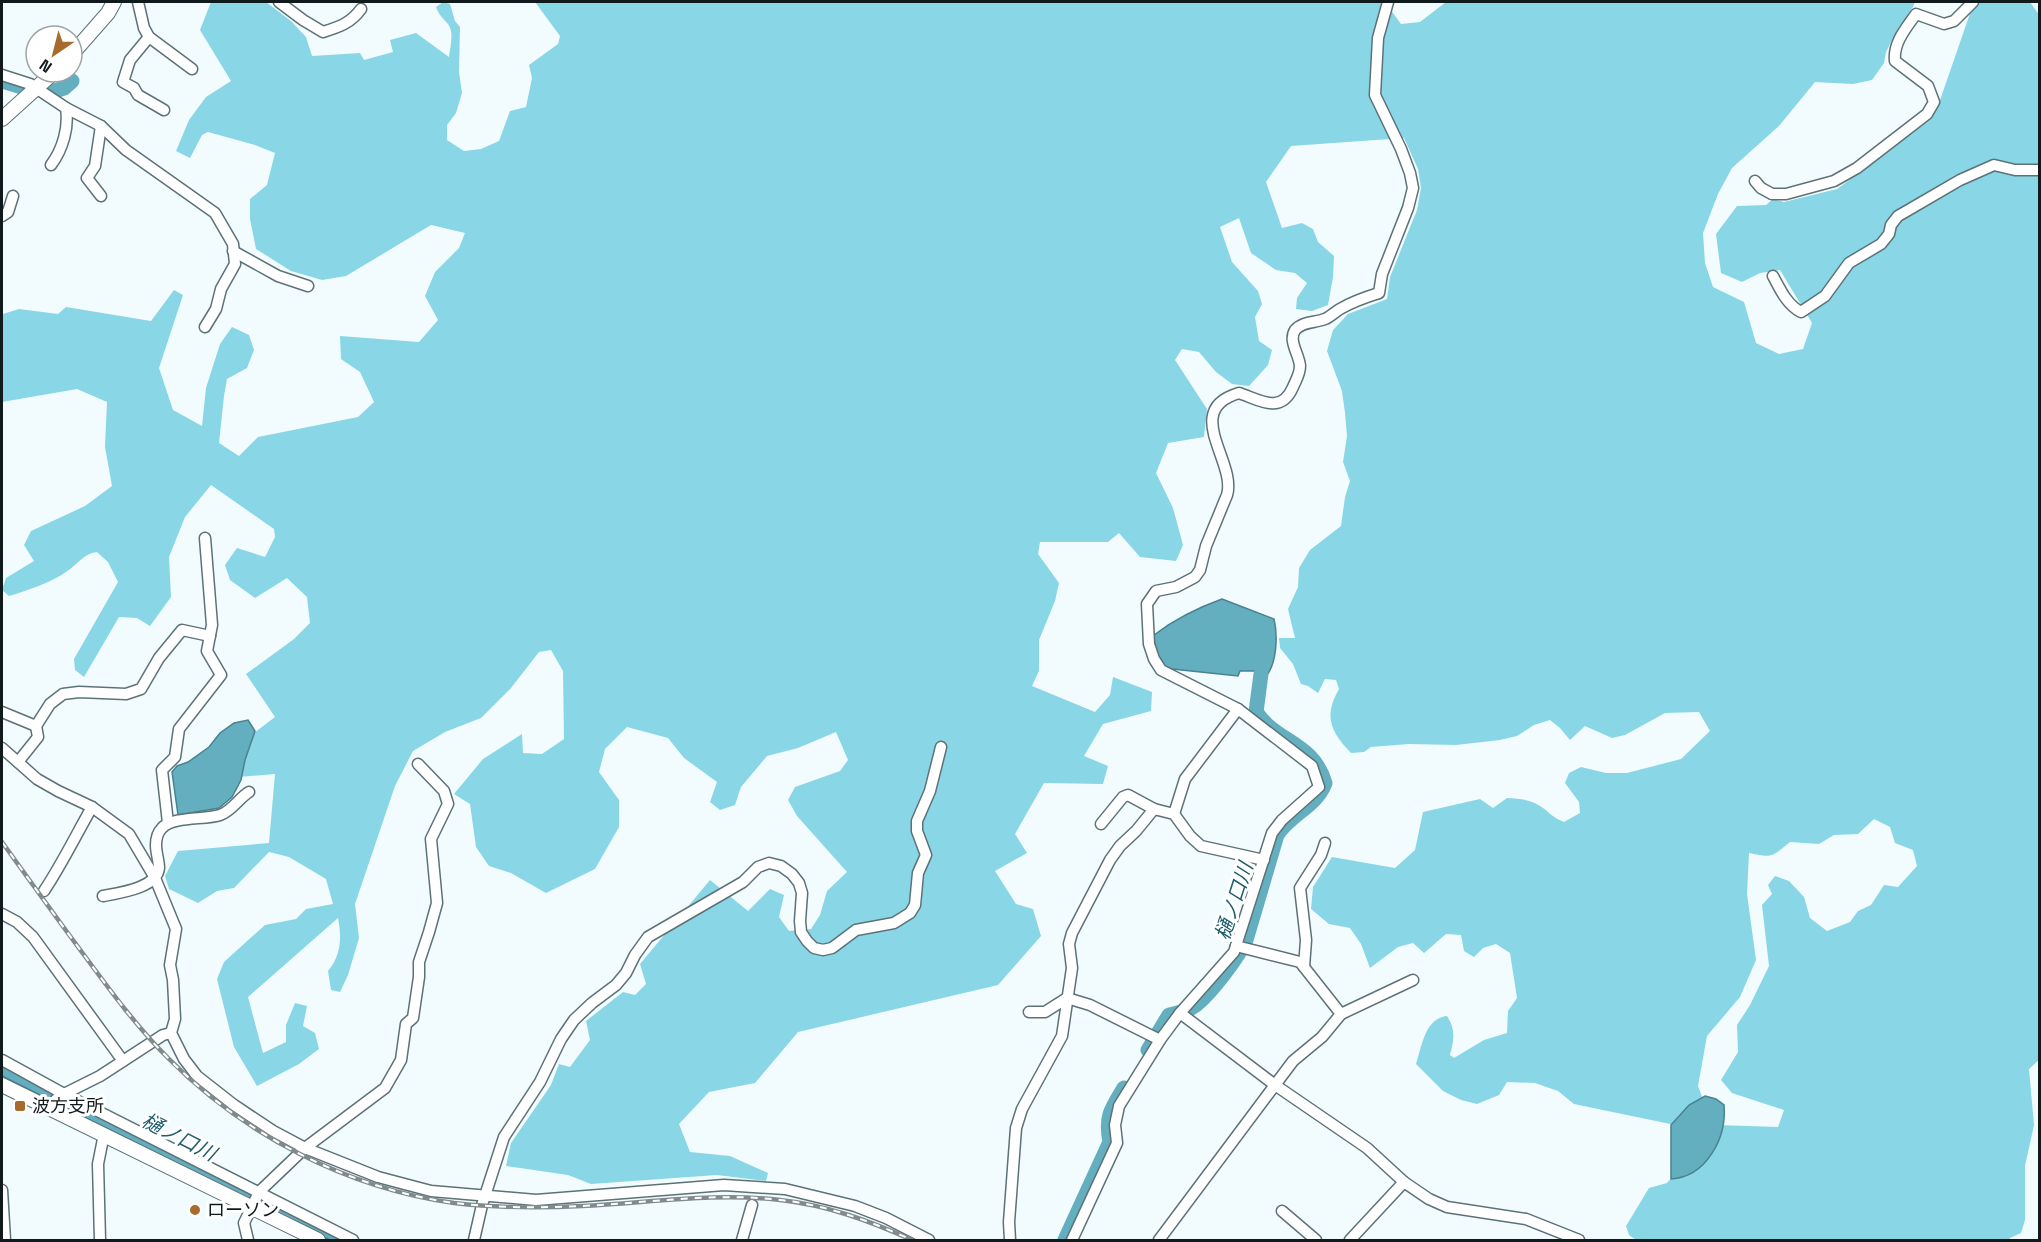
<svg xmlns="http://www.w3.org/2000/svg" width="2041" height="1242" font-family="'Space Grotesk','Noto Sans JP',sans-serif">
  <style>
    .green { fill: #89d6e7 }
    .water { fill: #63afc0; stroke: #4a828e; stroke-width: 1.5 }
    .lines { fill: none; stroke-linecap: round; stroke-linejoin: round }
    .river { stroke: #63afc0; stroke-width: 15 }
    .minor-casing { stroke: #5c7277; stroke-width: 13 }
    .major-casing { stroke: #5c7277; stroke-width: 16 }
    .minor { stroke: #fff; stroke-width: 10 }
    .major { stroke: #fff; stroke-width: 14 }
    .rail-casing { stroke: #818b8d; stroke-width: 4.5 }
    .rail { stroke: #fff; stroke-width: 2; stroke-dasharray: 7; stroke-linecap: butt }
    .poi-dot { fill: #a76c2d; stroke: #fff; stroke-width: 2 }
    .labels { text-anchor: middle; stroke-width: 6; stroke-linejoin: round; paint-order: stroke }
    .poi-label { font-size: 18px; fill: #10191b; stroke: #fff; text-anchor: start }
    .water-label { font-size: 20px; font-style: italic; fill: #1e5d6a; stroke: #fff }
  </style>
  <rect width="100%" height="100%" fill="#f2fcfe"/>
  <!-- green -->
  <path class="green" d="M211,2h55l25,19 15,16 6,19 48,-3 4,7 29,-8 -3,-12 26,-7 33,24c1,-10 6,-26 -2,-34 -5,-6 -8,-8 -11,-16l7,-5 7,2 5,17 5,6 -1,45 3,21 -6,20 -9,12v15l17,11 17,-2 18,-8 11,-30 16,-4 6,-29 -3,-13 29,-21 2,-8 -25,-34h850l16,22 19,-2 26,-20h469l-2,5 -15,21 -12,24 -2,11 -12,17 -19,4 -38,-2 -36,44 -47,42 -14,26 -15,39 2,30 8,24 31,15 12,41 23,11 24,-5 9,-26 -32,-53 -20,3 -18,9 -21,-9 -5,-39 21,-28 29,-1 7,-6 11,3 53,-13 93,-69 8,-14 36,-104h56l10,14v1043l-11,10 5,56 -9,41v54l-4,13 -11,5 -1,2h-373l-7,-5 -3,-9 23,-38 18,-5 50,-58 61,2 6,-17 -52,-17 -11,-13 17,-28 -1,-27 13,-20 19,-39 -7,-61 10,-11 -4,-9 7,-9 14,5 15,16 6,21 17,13 23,-9 8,-11 13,-6 13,-20 14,2 19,-21 -4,-16 -18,-7 -5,-16 -16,-8 -16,15 -24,1 -15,9 -29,-2c-18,15 -18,16 -41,11l-2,41 9,66 -16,37 -33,39 -9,50 6,16 -24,24 -106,-22 -16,-13 -23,-8 -28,-1 -8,13 -22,9 -16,-4 -18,-9 -27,-27c6,-18 9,-46 31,-48 9,14 7,24 3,39l4,3 30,-18 23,-7 1,-22 9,-13 -7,-45 -14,-9 -13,4 -9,9 -10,-6 -3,-16 -15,-1 -22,19 -11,-10 -15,4 -28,21 -9,-24 -11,-16 -21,-4 -18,-15 2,-22 19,-30 63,11 20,-18 8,-38 57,-13 13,9 14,-10c13,1 23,1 33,8 10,6 11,11 24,16l16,-9 -1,-11 -14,-19 4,-10 12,-6 25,6h21l54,-14 29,-28 -11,-19 -34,1 -40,22 -13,3 -27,-12 -15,14 -10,-12 -10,-8 -16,5 -17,11 -17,4 -44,5 -47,-1 -38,3 -7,5 -13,1c-20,-21 -28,-36 -12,-64l-3,-9 -11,-1 -7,14 -10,-7 -7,-2 -8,-20 -13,-16 -1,-10h16l-7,-29 10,-22 1,-19 11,-18 31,-24 4,-29 5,-16 -7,-19 4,-26 -2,-23 -3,-22 -15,-40 6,-21 15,-16 39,-15 3,-22 27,-67 4,-22 -3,-19 -14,-31 -113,8 -25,36 16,46 20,-5 11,6 5,13 16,14 -1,21 -5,28 -16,6 -16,-2 1,-11 10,-15 -12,-10 -19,-3 -25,-17 -12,-35 -19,9 12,35 26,29 4,13 -7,13 4,24 13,9 -4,15 -19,21 -17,-2 -16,-12 -17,-20 -17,-3 -7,11 32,49 -3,28 -36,6 -12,30 17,35 10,37 -7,16 -36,-4 -21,-24 -11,9h-68l-2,12 21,29 -4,18 -16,39v31l-7,15 63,26 15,-17 3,-18 39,15 -1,19 -48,13 -19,32 24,10 -5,18 -59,-1 -29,51 12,19 -32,18 21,33 17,5 8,27 -43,49 -200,47 -43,51 -46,9 -30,32 11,28 40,4 38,17 -2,8 -49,-6 -126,9 -23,-9 -62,-9 5,-23 40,-58 8,-21 11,3 20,-27 -4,-19 37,-29 12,3 11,-11 -6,-20 70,-84 38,31 22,-22 14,6 -5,22 10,14 22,-2 9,-14 7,-24 20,-19 -50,-56 -9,-16 7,-13 45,-16 8,-11 -12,-28 -38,16 -31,8 -26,31 -6,18 -15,5 -10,-8 7,-20 -33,-24 -16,-20 -41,-11 -22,22 -6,23 20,28v27l-24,42 -49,24 -35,-20 -22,-7 -13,-19 -6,-43 -16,-10 29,-35 39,-25 1,19 19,1 22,-15 -1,-68 -12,-21 -12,2 -28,36 -30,30 -36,14 -32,19 -18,35 -40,118 4,34 -11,37 -8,17 -9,-2 -3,-19c13,-16 14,-33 10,-53l-90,79 15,56 23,-11v-17l9,-22 12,3 -4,20 12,7 4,16 -20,15 -42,22 -23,-39 -17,-68 7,-17 41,-37 31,-6 10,-10 27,-5 -7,-25 -37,-22 -20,-5 -35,36 -17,3 -19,12 -29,-14 -4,-13 13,-25 91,-8 6,-69 -36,3 11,-41 25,-19 -29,-43 48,-35 16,-16 -3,-26 -20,-19 -32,20 -25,-18 -5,-15 12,-17 28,9 10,-20 -1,-8 -63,-44 -26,32 -16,40 2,40 -21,29 -13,-8 -18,-1 -35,60 -9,-7 -1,-11 44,-77 -10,-20 -11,-10c-14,2 -19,12 -31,20 -14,10 -40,19 -57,24l-7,-6 4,-12 28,-17 -10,-16 7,-14 54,-25 27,-20 -7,-39 2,-45 -30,-13 -75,13v-93l1,5 16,-5 39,5 8,-7 85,14 23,-31 9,5 -24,73 14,42 29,16 4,-38 14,-44 12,-17 17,8 5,15 -7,18 -20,11 -3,17 -5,47 20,13 19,-19 100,-20 16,-15 -14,-30 -19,-13 -1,-23 79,6 19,-22 -13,-24 10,-24 24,-24 6,-15 -34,-8 -85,51 -24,4 -31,-9 -35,-22 -6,-30v-20l17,-14 8,-32 -20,-8 -47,-13 -6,3 -12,23 -14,-7 13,-31 17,-23 25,-16 -31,-51z"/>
  <!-- water -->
  <g class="water">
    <path d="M1222,599l52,20c4,17 3,45 -9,59l-8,-2v-5h-17l-2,5 -66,-7 -9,-3 -8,-12 -1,-19c21,-16 43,-27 68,-36z"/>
    <polygon points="248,720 255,731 245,760 241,780 232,797 219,808 178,815 172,772 177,766 188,762 209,747 220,733 234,723"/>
    <polygon points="2,1063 351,1240 330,1240 2,1076"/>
    <path d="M1705,1096l11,3 8,6c3,33 -18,72 -53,74v-54l18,-20z"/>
  </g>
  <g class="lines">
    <!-- river -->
    <g class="river">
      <polyline points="2,81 22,87"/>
      <polyline points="51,92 64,88 72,81"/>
      <path d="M1148,1050l21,-35c10,-2 19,-4 27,-10 15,-12 42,-47 50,-65l31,-105c13,-21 39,-28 48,-52 -12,-41 -48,-40 -69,-71l5,-38"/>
      <path d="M1065,1240l45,-98c-5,-25 1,-33 14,-54"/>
    </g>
    <!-- minor casing -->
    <g class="minor-casing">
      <g id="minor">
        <polyline points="138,2 144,28 149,37 192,69"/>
        <path d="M279,2l24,18 20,12c16,-5 28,-9 38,-23"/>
        <polyline points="149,37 130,60 123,82 134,88 138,95 164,110"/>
        <path d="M2,75l28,9 36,24c3,19 -3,41 -15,57"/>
        <polyline points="66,108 101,126 126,150 215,213 233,244 235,264 221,289 216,309 205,327"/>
        <path d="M1755,181l6,7 11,6h14l48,-13 23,-13 70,-54 7,-12 -6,-16 -33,-25c-2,-18 11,-33 21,-47l28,10 10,-3 19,-19"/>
        <polyline points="101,196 87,178 95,166 101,126"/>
        <polyline points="2,216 8,212 13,196"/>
        <polyline points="233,251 278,276 308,286"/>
        <path d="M1773,276c7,13 14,29 28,36l24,-16 24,-33 32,-19 8,-10 2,-9 7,-9 7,-4 55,-32 34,-15 21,5h25"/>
        <polyline points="2,712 36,726 50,704 63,694 79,692 126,694 141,689 159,658 182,630 210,636"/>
        <polyline points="2,748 37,779 58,791 92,807 129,834 155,878 176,929 170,965 173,980 175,1019 171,1033 184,1059 197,1076 234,1105 273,1131 305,1148 378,1177 431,1191 536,1200 724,1185 785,1189 855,1206 886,1218 929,1240"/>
        <polyline points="18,762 38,737 36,726"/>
        <polyline points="1174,814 1185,779 1238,709"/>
        <polyline points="168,823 162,770 175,757 179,729 221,675 207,651 212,625 205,538"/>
        <polyline points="1101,824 1123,797 1128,795 1154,809"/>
        <path d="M44,891c18,-27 32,-56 48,-84"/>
        <path d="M103,896c16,-3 54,-8 56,-28 0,-7 -3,-15 -3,-23 0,-6 1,-12 6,-17 11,-12 43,-8 58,-13 12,-4 19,-17 29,-23"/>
        <polyline points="2,914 17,922 33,937 123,1061"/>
        <polyline points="1236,946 1300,962 1341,1014 1322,1037 1293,1061 1275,1085 1367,1148 1404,1182 1429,1199 1447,1207 1526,1219 1579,1240"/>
        <polyline points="1304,967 1306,940 1300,888 1321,855 1325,843"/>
        <polyline points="1029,1012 1045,1012 1067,998 1090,1005 1160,1040"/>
        <polyline points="1341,1014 1413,980"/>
        <polyline points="2,1060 64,1094 353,1240"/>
        <polyline points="48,1107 60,1096 100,1076 163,1035 171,1033"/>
        <polyline points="2,1190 5,1240"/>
        <polyline points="1282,1211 1316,1240"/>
        <polyline points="100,1240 98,1164 104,1134"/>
        <polyline points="248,1240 244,1223 259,1192 305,1148 385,1088 401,1060 406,1024 413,1018 419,977 419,962 429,932 437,903 431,839 448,804 444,791 418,764"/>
        <polyline points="474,1240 482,1205 504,1137 540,1082 561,1039 574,1020 592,1003 616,985 626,973 635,955 648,937 743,882 758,867 769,863 781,866 792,874 799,883 802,893 800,921 801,932 807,941 814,948 823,950 832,948 856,930 894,923 910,913 915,905 918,873 926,855 917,831 917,821 930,791 941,747"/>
        <polyline points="742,1240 752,1205"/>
        <polyline points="1010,1240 1009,1222 1016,1128 1022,1109 1062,1036 1072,968 1069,944 1072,933 1110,860 1120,846 1136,831 1154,809 1174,814 1190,836 1201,846 1264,860"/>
        <path d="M1072,1240l45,-97 -2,-18 4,-19 41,-66 20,-27 54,-61 38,-119 10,-13 37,-33 -7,-21 -74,-57 -77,-39 -7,-11 -5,-15 -2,-40 9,-13 20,-4 19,-10 5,-7 6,-24 21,-51c10,-33 -46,-85 12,-102 21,7 42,22 54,-6 3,-7 7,-13 7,-21 -1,-12 -12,-25 -5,-36 8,-9 20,-7 30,-11 5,-2 10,-7 15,-10 12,-7 26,-12 39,-16l3,-19 26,-66 5,-20 -3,-15 -9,-24 -26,-54 3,-57 10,-36"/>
        <polyline points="1159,1240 1275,1085 1180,1013"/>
        <polyline points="1350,1240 1404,1182"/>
      </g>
    </g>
    <!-- major casing -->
    <g class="major-casing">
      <g id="major">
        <polyline points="72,54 108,13 114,2"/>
        <polyline points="2,119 54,72"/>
        <polyline points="2,1085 318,1240"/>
      </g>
    </g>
    <!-- minor -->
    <use href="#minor" class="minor"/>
    <!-- major -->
    <use href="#major" class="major"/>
    <!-- rail casing -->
    <g class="rail-casing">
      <path id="rail" d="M2,842c28,39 56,78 85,117 25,34 51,69 81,99 76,77 179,130 286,145 43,5 86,5 128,3 66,-3 133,-14 198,-6 47,5 90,21 132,40"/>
    </g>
    <!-- rail -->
    <use href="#rail" class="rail"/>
  </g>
  <!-- markers -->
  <g class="poi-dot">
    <rect x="14" y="1100" width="12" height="12" rx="3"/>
    <circle cx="195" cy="1210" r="6"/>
  </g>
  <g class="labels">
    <!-- poi labels -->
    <g class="poi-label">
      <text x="32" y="1112">波方支所</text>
      <text x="207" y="1216">ローソン</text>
    </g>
    <!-- water labels -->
    <g class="water-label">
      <text transform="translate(1234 901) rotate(-72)" y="7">樋ノ口川</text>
      <text transform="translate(179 1137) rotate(27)" y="7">樋ノ口川</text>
    </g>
  </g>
  <!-- border -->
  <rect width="2041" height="1242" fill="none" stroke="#10191b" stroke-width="6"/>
  <!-- north arrow -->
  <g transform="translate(54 54) rotate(215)"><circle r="28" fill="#ffffff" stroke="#9fa3a4" stroke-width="1.5"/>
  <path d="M0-4.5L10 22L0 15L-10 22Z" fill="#a76c2d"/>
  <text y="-9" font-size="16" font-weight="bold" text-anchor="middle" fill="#10191b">N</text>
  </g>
</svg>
